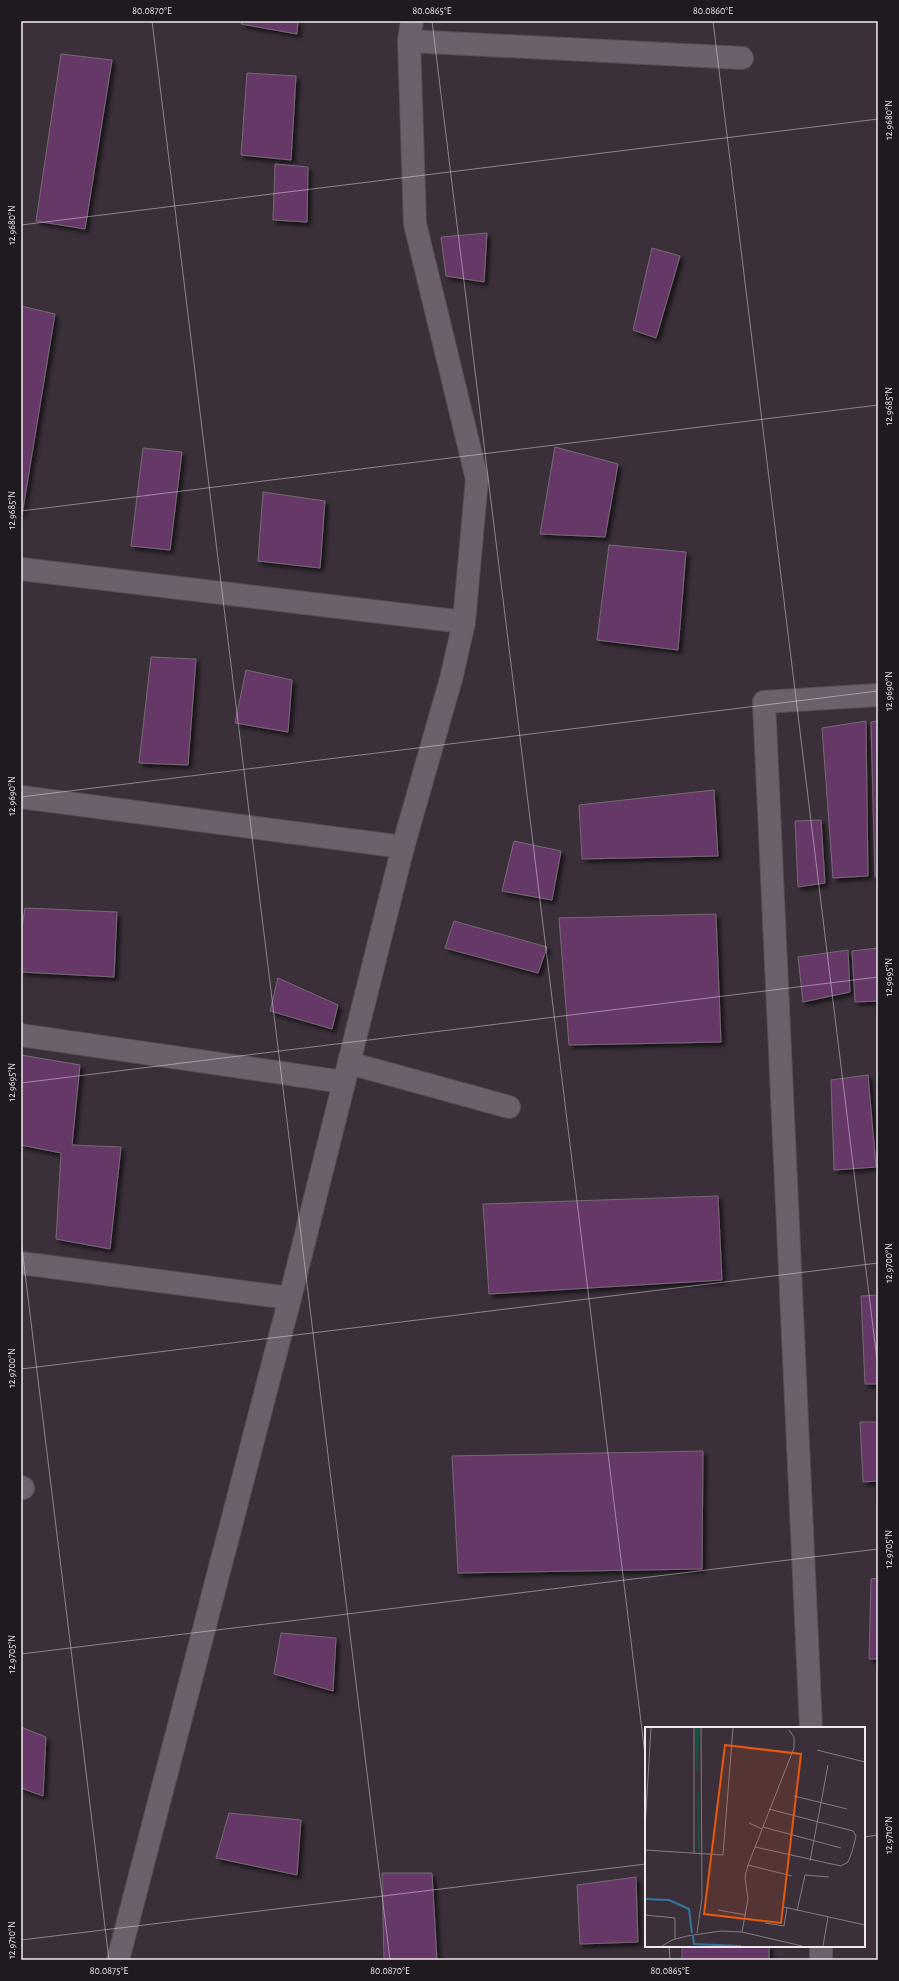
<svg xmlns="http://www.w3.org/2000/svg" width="899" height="1981" font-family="'Alegreya Sans',sans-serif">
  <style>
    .building { fill: #663967; stroke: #756974; filter: url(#shadow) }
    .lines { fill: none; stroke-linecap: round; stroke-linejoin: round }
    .street-casing { stroke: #574e57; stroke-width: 24 }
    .street { stroke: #6c606c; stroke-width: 22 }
    .ticks { fill: none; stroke: #efe9ef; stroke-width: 1; stroke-opacity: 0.45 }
    .inset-river { fill: none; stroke: #34759d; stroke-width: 2 }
    .inset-road { fill: none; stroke: #837a82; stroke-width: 1 }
    .view { fill: #e8590c; fill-opacity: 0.15; stroke: #e8590c; stroke-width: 2 }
    .inset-edge { fill: none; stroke: #efe9ef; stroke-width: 2 }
    .neatline { fill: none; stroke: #efe9ef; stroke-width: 1.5 }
    .ticks-label { font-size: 10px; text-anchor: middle; fill: #efe9ef }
  </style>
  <defs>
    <filter id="shadow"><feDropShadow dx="3.5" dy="3.5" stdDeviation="2" flood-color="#0009"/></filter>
  </defs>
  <rect width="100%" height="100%" fill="#3b303a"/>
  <!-- building -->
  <g class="building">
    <polygon points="242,21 298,21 297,34 241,24"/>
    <polygon points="61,54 112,60 85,229 36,221"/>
    <polygon points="247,73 296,76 291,160 241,155"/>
    <polygon points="275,164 308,167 307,222 273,220"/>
    <polygon points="487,233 484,282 446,276 441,237"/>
    <polygon points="652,248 680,256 656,338 633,330"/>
    <polygon points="21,306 55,314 22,515 21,515"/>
    <polygon points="555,447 618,464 605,537 540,534"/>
    <polygon points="143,448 182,452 170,550 131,546"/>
    <polygon points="263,492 325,501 320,568 258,561"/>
    <polygon points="609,545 686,552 678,650 597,640"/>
    <polygon points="151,657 196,659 188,765 139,763"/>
    <polygon points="246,670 292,680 288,732 235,723"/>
    <polygon points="866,721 868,876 833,878 822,728"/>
    <polygon points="878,721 878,877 875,877 871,722"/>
    <polygon points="714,790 718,856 582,859 579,805"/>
    <polygon points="821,820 825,883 798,887 795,821"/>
    <polygon points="514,841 561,851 552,900 502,891"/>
    <polygon points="25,908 117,912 114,977 21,972 21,933"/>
    <polygon points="716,914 721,1042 569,1045 559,918"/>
    <polygon points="454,921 547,947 538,973 445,948"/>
    <polygon points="878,948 878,1001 855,1002 852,951"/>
    <polygon points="848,950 850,992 803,1002 798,957"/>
    <polygon points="278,978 338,1005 332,1029 270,1011"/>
    <polygon points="21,1055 80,1065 72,1145 121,1147 110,1249 56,1239 61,1153 21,1145"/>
    <polygon points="868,1075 876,1167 834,1170 831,1080"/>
    <polygon points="718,1196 722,1280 489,1294 483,1204"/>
    <polygon points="878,1295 878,1384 865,1384 861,1296"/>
    <polygon points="860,1422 878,1422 878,1496 877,1481 863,1482"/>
    <polygon points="703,1451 702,1569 458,1573 452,1456"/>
    <polygon points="878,1578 878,1659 869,1659 871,1579"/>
    <polygon points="281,1633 336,1638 333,1691 274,1674"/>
    <polygon points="21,1727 46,1737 43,1796 21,1788"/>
    <polygon points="229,1813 301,1820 297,1875 216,1858"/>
    <polygon points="382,1873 432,1873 437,1960 384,1960"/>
    <polygon points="636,1877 638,1942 580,1944 577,1885"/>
    <rect x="682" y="1946" width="87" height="14"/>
  </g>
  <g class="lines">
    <!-- street casing -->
    <g class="street-casing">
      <g id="street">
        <polyline points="409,41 742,58"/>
        <polyline points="21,569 464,622"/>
        <polyline points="21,797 403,847"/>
        <polyline points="21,1035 344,1082"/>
        <polyline points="349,1063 509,1107"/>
        <polyline points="21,1263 290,1298"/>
        <polyline points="21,1487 23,1488"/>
        <polyline points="811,1728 764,702 878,695"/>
        <polyline points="821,1946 821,1960"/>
        <polyline points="118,1960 290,1298 403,847 451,679 464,622 477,479 415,224 409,41 412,21"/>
      </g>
    </g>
    <!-- street -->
    <use href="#street" class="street"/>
  </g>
  <!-- ticks -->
  <path class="ticks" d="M152,21l238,1939M432,21l214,1742M713,21l165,1347M21,225l857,-106M21,511l857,-106M21,797l857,-106M21,1083l857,-106M21,1240l88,720M21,1369l857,-106M21,1654l857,-105M864,1837l14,-2M21,1940l625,-76M669,1946l1,14"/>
  <!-- overview -->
  <g transform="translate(645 1727)">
    <rect width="220" height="220" fill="#3b303a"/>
    <path d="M50,1h5l-3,43 -1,-1zM52,64l2,1 1,58 -2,2z" fill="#16523c"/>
    <path class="inset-river" d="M0,172l24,1 20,9 3,24M48,209l1,8 47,2"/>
    <path class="inset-road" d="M49,1v125M172,23l48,12M149,69l53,13M104,96l13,6M118,100l78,21M0,101l6,-100M110,120l86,19 7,-4 4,-10 4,-16 -3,-5 -84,-22M0,123l78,5 10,-127M165,134l18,-96M103,138l44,11M139,180l81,18M73,183l28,5M152,184l8,-36 24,2M0,188l30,3v21M120,196l19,3 3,-18M97,205l6,-33 -3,-22 3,-12 46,-117v-11l-5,-7M52,206l5,-35 -1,-170M17,219l10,-6 15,-4 34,-5 21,1 60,14M178,219l5,-29"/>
    <path class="view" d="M80,18l76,9 -20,169 -77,-9z"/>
    <rect width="220" height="220" class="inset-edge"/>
  </g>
  <!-- border -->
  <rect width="899" height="1981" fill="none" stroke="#1f1a1f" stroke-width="44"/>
  <rect x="22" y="22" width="855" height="1937" class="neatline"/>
  <g class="ticks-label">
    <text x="152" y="14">80.0870°E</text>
    <text x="432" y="14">80.0865°E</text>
    <text x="713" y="14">80.0860°E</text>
    <text transform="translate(888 120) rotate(-90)" y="4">12.9680°N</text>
    <text transform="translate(11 225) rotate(-90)" y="4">12.9680°N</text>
    <text transform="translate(888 406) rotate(-90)" y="4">12.9685°N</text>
    <text transform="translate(11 510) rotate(-90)" y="4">12.9685°N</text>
    <text transform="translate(888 691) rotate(-90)" y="4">12.9690°N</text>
    <text transform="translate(11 796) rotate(-90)" y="4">12.9690°N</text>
    <text transform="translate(888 977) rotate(-90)" y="4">12.9695°N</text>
    <text transform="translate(11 1082) rotate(-90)" y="4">12.9695°N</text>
    <text transform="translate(888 1263) rotate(-90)" y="4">12.9700°N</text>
    <text transform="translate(11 1368) rotate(-90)" y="4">12.9700°N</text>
    <text transform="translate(888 1549) rotate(-90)" y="4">12.9705°N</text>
    <text transform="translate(11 1654) rotate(-90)" y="4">12.9705°N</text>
    <text transform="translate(888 1835) rotate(-90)" y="4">12.9710°N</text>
    <text transform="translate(11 1940) rotate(-90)" y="4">12.9710°N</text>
    <text x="109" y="1974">80.0875°E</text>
    <text x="390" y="1974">80.0870°E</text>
    <text x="670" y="1974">80.0865°E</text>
  </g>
</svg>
